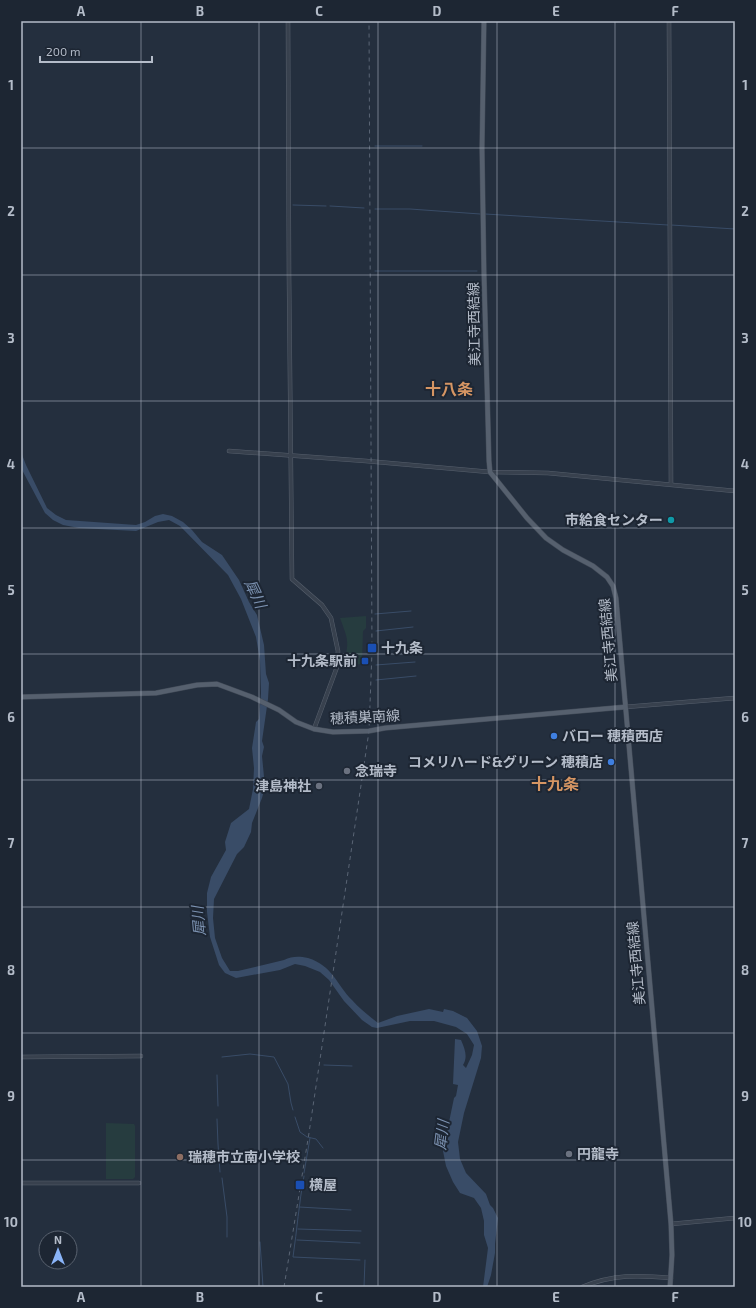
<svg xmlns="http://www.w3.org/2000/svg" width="756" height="1308" font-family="'Exo 2','Noto Sans JP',sans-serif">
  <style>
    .green { fill: #263c3f }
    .water { fill: #394c67 }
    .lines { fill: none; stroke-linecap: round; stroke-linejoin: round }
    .stream { stroke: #394c67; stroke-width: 1 }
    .minor-casing { stroke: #565f6c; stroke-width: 4.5 }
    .major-casing { stroke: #414a57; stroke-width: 5.5 }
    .minor { stroke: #38414e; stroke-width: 3.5 }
    .major { stroke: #56606e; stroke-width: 4.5 }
    .rail { stroke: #5a6575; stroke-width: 1; stroke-dasharray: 4 4; stroke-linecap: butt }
    .grid { fill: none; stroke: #b4bcc9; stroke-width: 1; stroke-opacity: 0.55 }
    .culture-dot { fill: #0f9aa8; stroke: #1d2633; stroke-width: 1.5 }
    .transit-dot { fill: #1a4fb4; stroke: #1d2633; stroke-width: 1.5 }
    .shop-dot { fill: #3f7fe0; stroke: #1d2633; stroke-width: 1.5 }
    .worship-dot { fill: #6b7280; stroke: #1d2633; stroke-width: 1.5 }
    .education-dot { fill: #8d6e63; stroke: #1d2633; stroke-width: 1.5 }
    .labels { text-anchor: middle; stroke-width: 4; stroke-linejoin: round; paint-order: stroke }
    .street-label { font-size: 14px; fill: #b4bcc9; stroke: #1d2633 }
    .poi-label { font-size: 14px; font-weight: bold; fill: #b4bcc9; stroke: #1d2633; text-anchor: start }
    .water-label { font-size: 15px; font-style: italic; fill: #7c92b1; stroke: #1d2633 }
    .quarter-label { font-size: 16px; font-weight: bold; fill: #d59563; stroke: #1d2633 }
    .neatline { fill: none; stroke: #b4bcc9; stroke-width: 1.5 }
    .grid-label { font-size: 13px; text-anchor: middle; font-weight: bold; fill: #b4bcc9 }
  </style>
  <rect width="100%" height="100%" fill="#242f3e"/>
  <!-- green -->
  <g class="green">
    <path d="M366,616v12l-3,3 -1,33 -12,1 -5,-7c5,-18 1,-23 -5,-40z"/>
    <polygon points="106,1123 134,1124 135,1126 135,1177 133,1179 106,1179"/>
  </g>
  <!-- water -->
  <path class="water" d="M21,452l5,13 21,43 9,7 10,5 70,5 9,-3 10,-6 8,-2 9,2 11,6 9,8 10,12 20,13 17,25 10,22 8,13 7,30 2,29 3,9 -1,16 -6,42 2,6 -2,9 3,31 -3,11 -10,25 -1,9 -7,15 -7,7 -23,45 -1,19 2,20 7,20 8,13h8l46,-11c8,-4 15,-4 24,-2 25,8 28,26 44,42 8,9 17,16 26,23l19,-7 32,-7 14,3 1,-3 9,2 14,7 10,13 5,15 -1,12 -17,55 -6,29 2,17 6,14 20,21 4,11 3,3 5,10 -3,26v9l-4,22 -4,12h-4l5,-39 -4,-13v-14l-3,-13 -7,-10 -14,-5 -7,-11 -7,-16 -3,-15 11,-53 2,-2 2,-11 -5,-1 2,-45 6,1c4,9 7,17 2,25l3,3 6,-13 2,-10 -7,-11 -11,-7 -22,-6h-24l-33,7 -5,-1 -10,-7 -18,-19 -15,-21 -9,-8 -15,-6 -10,-2 -15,6 -44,8 -11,-5 -6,-8 -9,-28 -3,-25v-19l4,-16 15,-27 -1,-8 6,-19 18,-14 4,-20 1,-21 -2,-20 4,-26 3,-3 2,-26 -1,-32 -4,-24 -15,-38 -13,-24 -48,-49 -11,-6 -11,2 -22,9 -57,-3 -16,-3 -10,-5 -8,-7 -24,-45z"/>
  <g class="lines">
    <!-- stream -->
    <g class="stream">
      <polyline points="375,146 422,146"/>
      <polyline points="293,205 326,206"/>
      <polyline points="330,206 364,208"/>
      <polyline points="375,209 410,209 480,214"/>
      <polyline points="485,214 668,225"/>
      <polyline points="671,225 735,229"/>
      <polyline points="375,271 477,271"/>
      <polyline points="375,614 411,611"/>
      <polyline points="376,631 413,627"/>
      <polyline points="376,665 415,662"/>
      <polyline points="376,680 416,676"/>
      <polyline points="222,1057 250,1054 274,1057 288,1084 291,1103 293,1110"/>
      <polyline points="324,1065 352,1066"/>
      <polyline points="217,1075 218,1106"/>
      <polyline points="295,1117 300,1132 307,1137 316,1139 323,1148"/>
      <polyline points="217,1119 218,1144 220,1172"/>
      <polyline points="304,1173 310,1138"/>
      <path d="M304,1176c-5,27 -7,54 -11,81l67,3"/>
      <polyline points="222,1178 227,1217 227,1237"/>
      <polyline points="299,1207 351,1210"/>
      <polyline points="298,1229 361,1231"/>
      <polyline points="297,1240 360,1243"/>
      <polyline points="260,1242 263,1287"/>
      <polyline points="364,1287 365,1260"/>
    </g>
    <!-- minor casing -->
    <g class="minor-casing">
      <g id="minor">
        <polyline points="288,21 289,276 292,579 322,605 331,618 338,651 337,667 314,729"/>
        <polyline points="669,21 671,484"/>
        <polyline points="229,451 366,461 490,472 548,473 735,491"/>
        <polyline points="625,707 735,698"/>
        <polyline points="21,1057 141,1056"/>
        <polyline points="21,1183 139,1183"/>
        <polyline points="671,1224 735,1218"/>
        <path d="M582,1287c31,-13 57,-12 89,-9"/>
      </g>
    </g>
    <!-- major casing -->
    <g class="major-casing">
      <g id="major">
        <polyline points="484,21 482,148 484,274 489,461 490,472 527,518 546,538 563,550 593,566 607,577 613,586 616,598 671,1224 672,1255 670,1287"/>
        <polyline points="21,697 156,693 197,685 217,684 252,697 279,710 296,722 314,729 333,732 369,731 385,728 625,707"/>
      </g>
    </g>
    <!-- minor -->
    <use href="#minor" class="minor"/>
    <!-- major -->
    <use href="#major" class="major"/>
    <!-- rail -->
    <polyline class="rail" points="284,1287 309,1133 363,772 369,731 372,651 369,21"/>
  </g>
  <!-- grid -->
  <path class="grid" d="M141,21v1266M259,21v1266M378,21v1266M497,21v1266M615,21v1266M21,148h714M21,275h714M21,401h714M21,528h714M21,654h714M21,780h714M21,907h714M21,1033h714M21,1160h714"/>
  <!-- markers -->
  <circle class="culture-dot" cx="671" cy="520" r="4"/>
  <g class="transit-dot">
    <rect x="367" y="643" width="10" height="10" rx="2"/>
    <rect x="361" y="657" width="8" height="8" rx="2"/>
    <rect x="295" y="1180" width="10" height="10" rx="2"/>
  </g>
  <g class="shop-dot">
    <circle cx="554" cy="736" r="4"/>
    <circle cx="611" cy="762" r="4"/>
  </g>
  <g class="worship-dot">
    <circle cx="347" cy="771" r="4"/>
    <circle cx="319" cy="786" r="4"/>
    <circle cx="569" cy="1154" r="4"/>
  </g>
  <circle class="education-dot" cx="180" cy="1157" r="4"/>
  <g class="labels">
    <!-- street labels -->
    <g class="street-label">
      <text transform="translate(474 324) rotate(-91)" y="5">美江寺西結線</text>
      <text transform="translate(608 640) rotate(-95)" y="5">美江寺西結線</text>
      <text transform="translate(365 717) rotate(-3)" y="5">穂積巣南線</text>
      <text transform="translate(636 963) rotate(-95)" y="5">美江寺西結線</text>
    </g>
    <!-- poi labels -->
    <g class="poi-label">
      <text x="663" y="525" text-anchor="end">市給食センター</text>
      <text x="381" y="653">十九条</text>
      <text x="357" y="666" text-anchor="end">十九条駅前</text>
      <text x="562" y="741">バロー 穂積西店</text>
      <text x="603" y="767" text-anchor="end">コメリハード&amp;グリーン 穂積店</text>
      <text x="355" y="776">念瑞寺</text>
      <text x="311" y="791" text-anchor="end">津島神社</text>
      <text x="577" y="1159">円龍寺</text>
      <text x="188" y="1162">瑞穂市立南小学校</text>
      <text x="309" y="1190">横屋</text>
    </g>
    <!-- water labels -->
    <g class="water-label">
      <text transform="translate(255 594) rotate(65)" y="5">犀川</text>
      <text transform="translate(199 921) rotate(-95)" y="5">犀川</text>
      <text transform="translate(442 1135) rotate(-83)" y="5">犀川</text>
    </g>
    <!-- quarter labels -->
    <g class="quarter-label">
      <text x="449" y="395">十八条</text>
      <text x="555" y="790">十九条</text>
    </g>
  </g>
  <!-- border -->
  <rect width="756" height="1308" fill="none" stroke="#1d2633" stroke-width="44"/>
  <!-- north arrow -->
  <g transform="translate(58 1250)"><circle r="19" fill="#1d2633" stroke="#59626f"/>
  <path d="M0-3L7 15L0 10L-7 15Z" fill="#8ab4f8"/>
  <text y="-6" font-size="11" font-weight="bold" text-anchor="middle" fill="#b4bcc9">N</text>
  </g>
  <!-- scale -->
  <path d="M40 56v6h112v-6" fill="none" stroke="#b4bcc9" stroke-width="2"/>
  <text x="46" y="56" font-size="12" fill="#b4bcc9" stroke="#1d2633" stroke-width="3" paint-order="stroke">200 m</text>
  <rect x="22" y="22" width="712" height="1264" class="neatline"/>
  <g class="grid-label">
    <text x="81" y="16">A</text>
    <text x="200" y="16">B</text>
    <text x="319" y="16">C</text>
    <text x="437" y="16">D</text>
    <text x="556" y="16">E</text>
    <text x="675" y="16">F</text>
    <text x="11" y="90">1</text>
    <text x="745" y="90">1</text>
    <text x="11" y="216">2</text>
    <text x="745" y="216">2</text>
    <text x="11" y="343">3</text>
    <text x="745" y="343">3</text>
    <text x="11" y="469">4</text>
    <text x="745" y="469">4</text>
    <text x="11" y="595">5</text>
    <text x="745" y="595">5</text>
    <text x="11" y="722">6</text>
    <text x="745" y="722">6</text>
    <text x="11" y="848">7</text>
    <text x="745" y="848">7</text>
    <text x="11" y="975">8</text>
    <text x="745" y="975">8</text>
    <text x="11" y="1101">9</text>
    <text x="745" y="1101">9</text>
    <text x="11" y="1227">10</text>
    <text x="745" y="1227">10</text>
    <text x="81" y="1302">A</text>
    <text x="200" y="1302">B</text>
    <text x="319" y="1302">C</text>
    <text x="437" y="1302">D</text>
    <text x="556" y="1302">E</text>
    <text x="675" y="1302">F</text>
  </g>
</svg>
